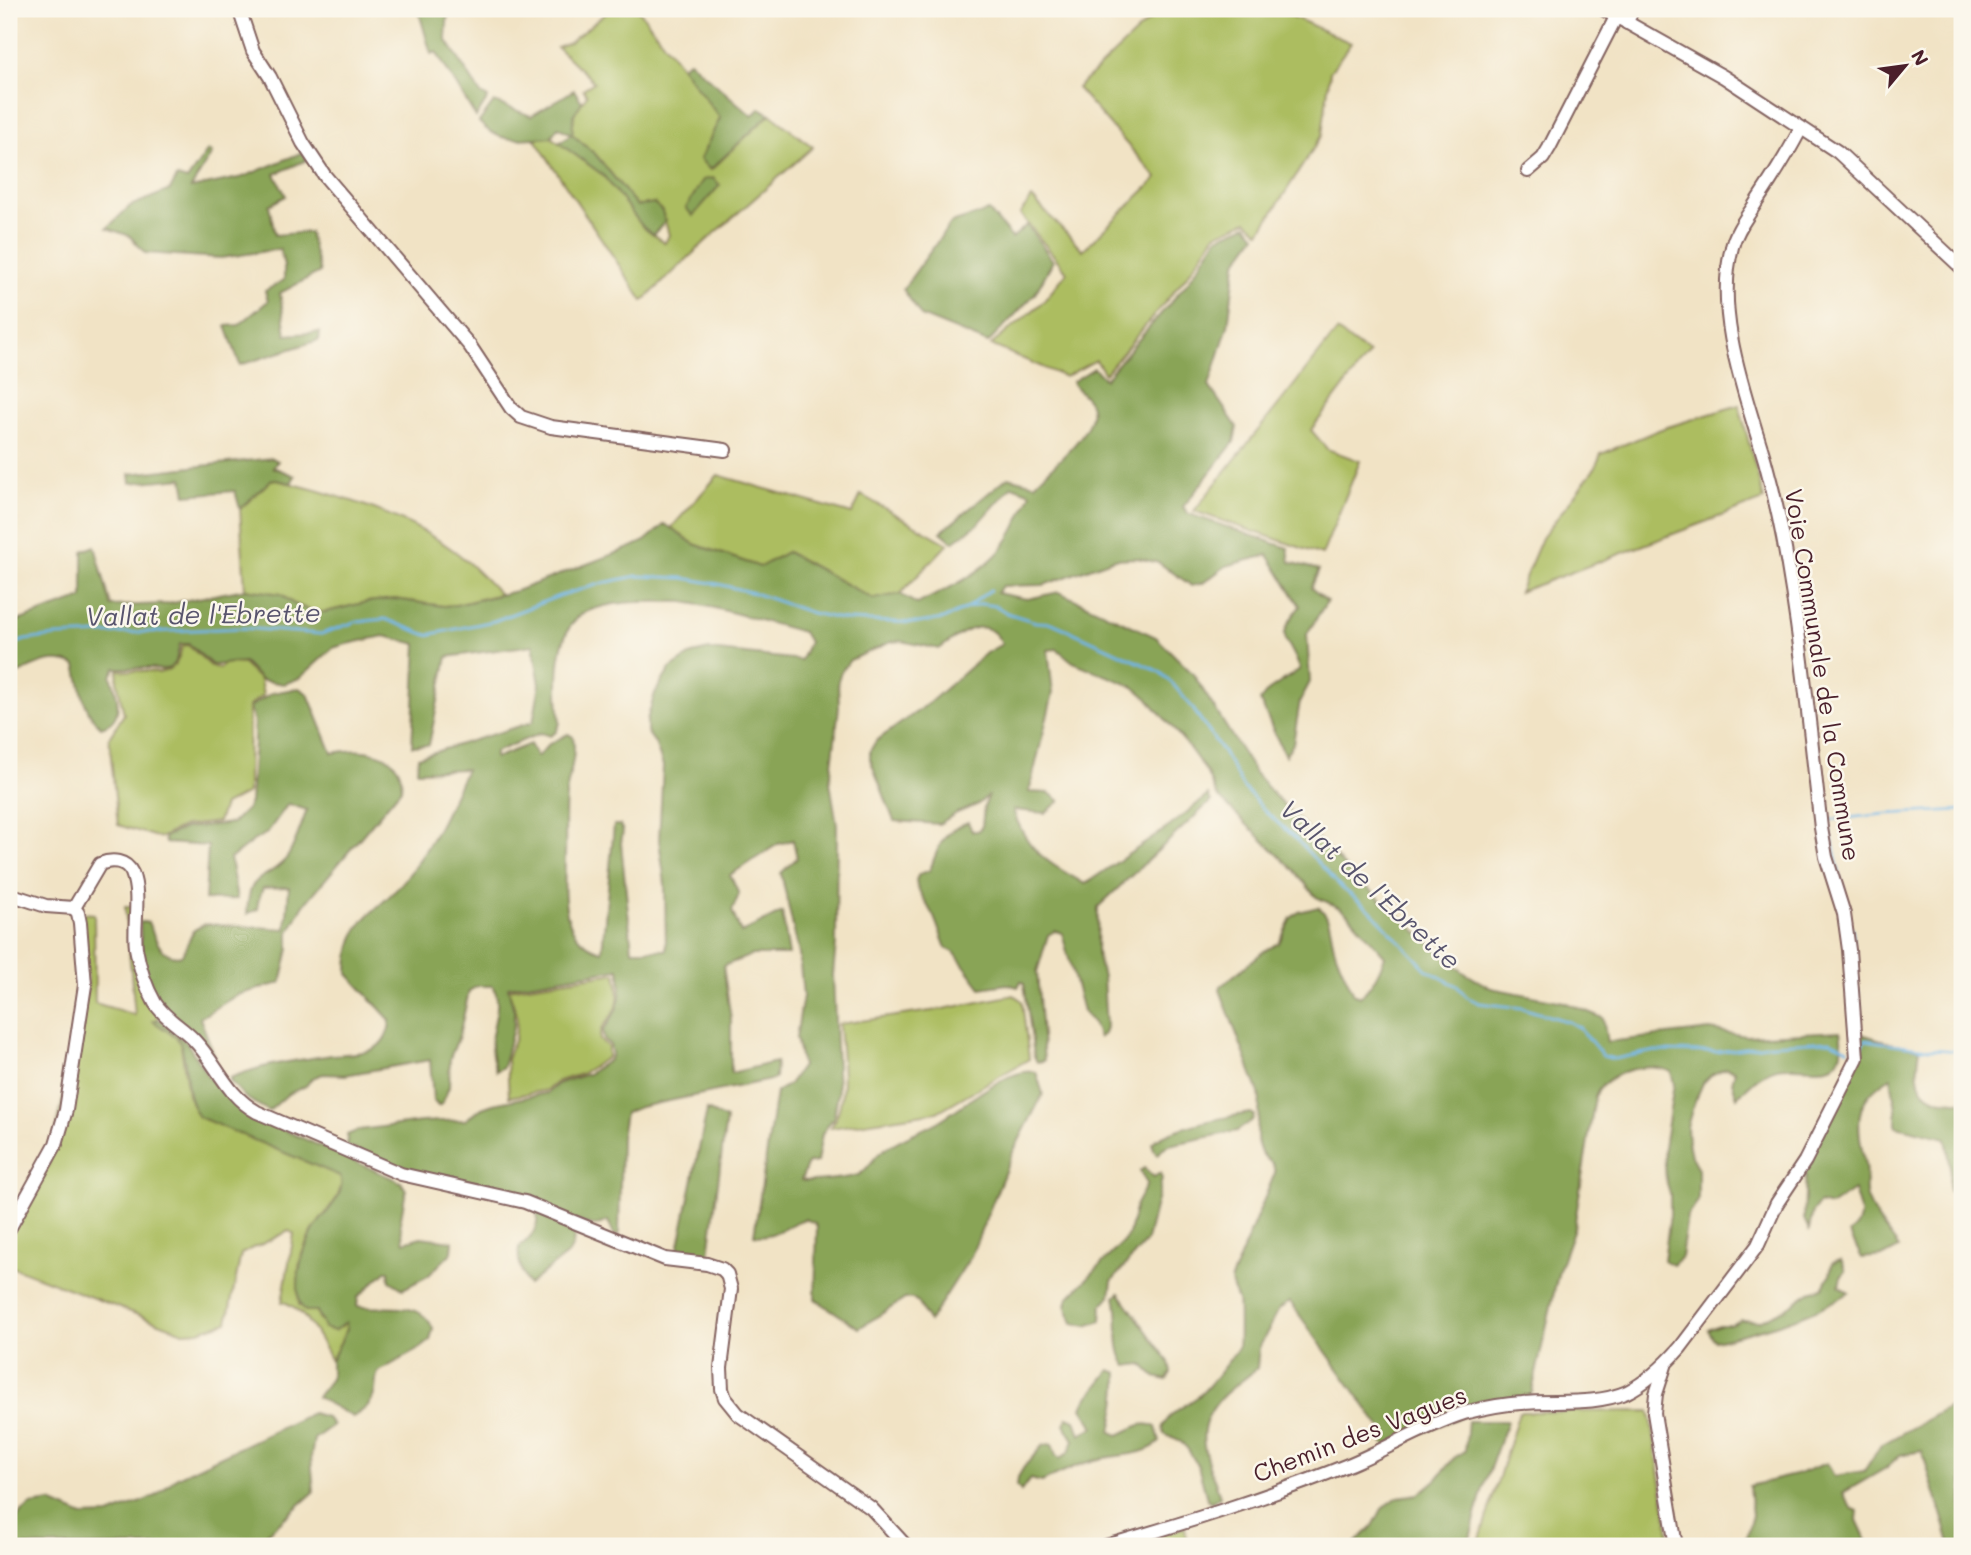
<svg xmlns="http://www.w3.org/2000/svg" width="1971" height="1555" font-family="Mali,sans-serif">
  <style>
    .green { fill: #acbd60; stroke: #7b6e46; stroke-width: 2 }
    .forest { fill: #89a456; stroke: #6a6240; stroke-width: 2; fill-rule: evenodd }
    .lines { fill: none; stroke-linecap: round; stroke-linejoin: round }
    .stream { stroke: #71b6e7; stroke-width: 2.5 }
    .minor-casing { stroke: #846461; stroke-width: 16 }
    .minor { stroke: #fff; stroke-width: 12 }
    .labels { text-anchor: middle; stroke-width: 5; stroke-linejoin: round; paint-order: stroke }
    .street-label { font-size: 24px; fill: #4a1f2b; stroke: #fbf7ec }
    .water-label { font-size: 26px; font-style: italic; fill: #58546d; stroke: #fbf7ec }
  </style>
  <rect width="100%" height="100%" fill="#fbf7ec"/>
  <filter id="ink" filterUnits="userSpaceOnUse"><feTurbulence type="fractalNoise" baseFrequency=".0143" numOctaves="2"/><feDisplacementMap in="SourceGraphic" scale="14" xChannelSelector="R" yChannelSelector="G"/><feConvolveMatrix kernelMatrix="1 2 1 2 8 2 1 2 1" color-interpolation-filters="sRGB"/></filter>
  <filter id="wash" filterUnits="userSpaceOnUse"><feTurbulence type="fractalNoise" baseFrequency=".00686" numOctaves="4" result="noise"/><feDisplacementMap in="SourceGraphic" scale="28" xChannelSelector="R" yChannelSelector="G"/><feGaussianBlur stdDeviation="1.57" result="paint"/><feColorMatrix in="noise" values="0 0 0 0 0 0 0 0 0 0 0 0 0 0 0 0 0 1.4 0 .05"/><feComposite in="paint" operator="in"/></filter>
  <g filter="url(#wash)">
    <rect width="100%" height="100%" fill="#f1e3c5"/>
    <!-- green -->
    <g class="green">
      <polygon points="611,9 638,9 720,118 701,159 711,170 770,114 813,147 705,242 643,301 534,138 551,137 603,175 643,227 665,243 669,235 662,211 654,203 637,206 596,155 572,134 574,114 587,95 583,89 594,82 557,47 570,42"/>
      <polygon points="1161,9 1276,9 1351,43 1330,72 1322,135 1260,232 1247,221 1216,234 1187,276 1105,374 1096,360 1065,377 991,345 1043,302 1067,272 1020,214 1032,198 1083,250 1157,178 1077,88"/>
      <polygon points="1337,331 1369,354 1311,430 1327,449 1360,461 1322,555 1194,511"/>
      <polygon points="1739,405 1764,500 1519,592 1542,538 1595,468 1601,454 1661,429"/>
      <polygon points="718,475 852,514 861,495 948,544 900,594 873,599 787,552 760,567 694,544 671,528"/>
      <path d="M272,479c57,13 134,36 181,71 17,12 32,29 47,44l-44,11 -13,1 -49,-7 -27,3 -41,10h-13l-21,-9 -11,-9 -36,-5 -5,-80z"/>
      <path d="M188,645l24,22 8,1 6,-5 17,1 17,16 3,15 -14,11 -1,87 -24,12 -6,17 -34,4 -24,12 -42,-13 -9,-87 15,-24 -7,-33 1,-11c12,2 32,-1 41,3 15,-4 20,-11 23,-27z"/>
      <path d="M125,907h7l12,82 15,30 -5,2 23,17 4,7 7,50 11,22 141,58c7,20 -17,39 -26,54 -5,7 -9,17 -12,25 -5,17 -4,34 -3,51l18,6 2,8 22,8 5,-6 1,8 -16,32c-9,-18 -28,-56 -49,-59l12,-68 -5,-3 -48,23 -14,68 -28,9 -16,1 -174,-66v-32l39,-68 40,-180 -5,-73 11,1 1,89 40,12z"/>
      <path d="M616,973c2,10 4,26 0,36 -6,13 -16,13 -16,31l8,7v10l-27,17 -23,7 -11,9 -38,7 -2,-38 8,-21 2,-16 -1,-10 -8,-23z"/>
      <path d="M1014,995l8,6 7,58 -92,53 -106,16c19,-32 10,-68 8,-104l99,-14z"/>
      <polygon points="1650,1411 1671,1546 1478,1546 1519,1412"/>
      <polygon points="1185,1527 1187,1546 1122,1546"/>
    </g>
    <!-- forest -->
    <g class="forest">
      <polygon points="418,9 448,9 446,39 481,94 488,98 476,117 436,52 431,54"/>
      <polygon points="689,61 752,116 760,108 770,114 710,170 700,159 720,118 681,66"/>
      <path d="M574,90l8,12 -8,12 -2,20 24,21 41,51 17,-3 8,8 3,11 -12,13 -10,-8 -40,-52 -44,-32 12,-9 -13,-7 -7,10c-30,1 -50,9 -72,-15l15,-20 37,14z"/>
      <polygon points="208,150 212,153 191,188 243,177 303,152 307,160 275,174 286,196 269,205 275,235 309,232 320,272 280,293 286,335 320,332 319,340 240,365 226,326 239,325 268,301 265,291 284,280 284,266 280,249 221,258 145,253 130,236 107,228 130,206 170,190 177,177 187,180"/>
      <polygon points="713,178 720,185 693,216 686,208 703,180"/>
      <polygon points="989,211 1012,238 1027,225 1053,261 1035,294 988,343 921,316 903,289 951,223"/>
      <path d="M1247,225l9,10 -20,28 -8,63 -19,60 28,41 -3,15 -51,65 6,7 99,34 2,14 29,8 -8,18 16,13 -20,33 3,48 -10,19 -7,43 -8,12 -25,-55 8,-10 32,-22c-12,-36 -27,-26 0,-63l-32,-51 -42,11 -23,17 -11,3 -33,-23 -22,-5 -23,1 -70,26 -42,1 -5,7 30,6 32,-7 97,45 37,37 62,99 19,22 79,80 86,76 24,21 28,16 73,14 39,16 4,24 103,-12 36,6 94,-5c10,54 -31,31 -63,37 -15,3 -29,19 -40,29l-5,-15 3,-11 -9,-3 -15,7 -8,8 -10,23 -6,21 1,15 3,14 7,13v32l-11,15 -6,41 -8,8 -9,-5 6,-45v-21l-4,-13 -2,-33 10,-64 -3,-12c-25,-11 -63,-1 -76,24l-21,132 -15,42 -27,122 -4,8 -26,1 -116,45 -5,-7 5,-4 -96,-133 -11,7 -20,39 -2,20c-10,10 -24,18 -34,28 -34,35 -16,61 -3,100l-9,6 -4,-3 -9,-33 -11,-18 -6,-6 -17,-8 -1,-8c8,-14 20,-19 33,-28 11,-7 34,-39 42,-50 1,-6 1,-44 0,-47 -3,-9 -7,-12 -7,-22l44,-106 -2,-9c-29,-19 -9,-46 -14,-71l-39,-103 1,-4 43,-35 15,-8 12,-25 8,-6 19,-5c14,10 12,25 16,40 5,17 13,32 20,47l6,3c13,-12 19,-25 25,-41l-35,-40 -10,-8 -24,-11 -21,-26 -78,-75 -11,-25 -22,-30 -37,-43 -13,-11 -61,-25 -16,-13 -9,1 5,43 -24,99 20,1 11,8 -15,12 -32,-3c15,44 35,52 72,74l85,-58 38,-31 3,6 -113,106 -1,46 6,24 3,50 -2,7 -5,4 -6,-15 -10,-12 -21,-78 -7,-2 -7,4 -11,37 7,89 -7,1 -3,-6 -10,-73 -3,-2 -3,6 -11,-3 -26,4 -27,-36 -8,-4 -12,-31 -17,-30 -1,-7 3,-6 11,-4c8,-23 13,-39 38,-48l4,9h6l4,-5 2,-19 5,-12 -12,10 -20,8 -18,11 -45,-3 -24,-62v-8l6,-10 53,-38 57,-50 16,-9c-16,-33 -43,-9 -63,5l-38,-8 -10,1 -41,18 -9,12 -3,9 1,26 -9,75 7,43 -1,119 -3,31 5,117 -4,25 -12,17 -5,28 -9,1 -7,17c7,3 48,-2 57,-5 9,-4 15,-17 23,-23 16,-13 38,-20 56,-30 25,-14 69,-55 99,-50l7,22 -31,60 -41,102 -42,66c-8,-10 -8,-27 -24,-23l-46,29 -44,-29 2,-72 -2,-4 -10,-4c-18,5 -31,20 -51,16l22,-143 13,-8 13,-18 -6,-28 7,-42 -4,-42 -18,-81 16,-15 -4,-18 -15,4 -48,31 9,19 -7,17 9,22 41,-21 7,43h-37l-29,11 8,53v54l45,-11 -1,17 -135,28 -15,6 -4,24 -2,98h-5l-6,-14 -13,5 -19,-5 -3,24 -4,8 -41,32c-6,-12 -11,-24 -9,-37 17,-16 20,-19 18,-43l-139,-37 -51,-22v-11l12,-5 62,-8 44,-2 17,-12 11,-4 54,-11 12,-10 29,-9 21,-14 3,-6 -2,-9 -6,-5 -1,-10c16,-19 21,-35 16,-61l-111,18 6,24v13l-11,43 -7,4c-3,-9 -5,-18 -5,-28 1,-20 12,-38 2,-57h-15l-9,5 -10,45 -9,22 -1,29 -7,17 -4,2 -5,-6 -3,-40 -85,15 -22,-1 -11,4 -6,8 -18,8 -19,17 -23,-13 -16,-17v-3c33,-14 67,-18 102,-23 12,-1 27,-1 39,-5 12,-4 19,-19 19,-30l-42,-46c0,-60 28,-57 59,-97 25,-32 42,-70 59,-108l-49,2 1,-14 115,-35 7,-38 -7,-39 -86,12 -18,88 -17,1 5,-102 -33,-8 -41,9 -10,3 -33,30 -16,6 -23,-4 -17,-17c-12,-2 -20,2 -32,2l-23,-21h-9l-4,17 -6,7 -9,2 -9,-2h-37l-4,8c6,18 15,44 -10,51 -19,-16 -19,-39 -25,-62 -28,-11 -41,2 -67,12v-53l74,-26v-47l12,-5 16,60 56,-2 78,-15 36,5 11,9 21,9h13l41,-10 27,-3 49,7 13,-1 60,-14 116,-44 13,-6 20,-17 29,20 66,23 27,-15 86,47 27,-5 17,10c26,-13 54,-25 75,-45 19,-17 29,-43 39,-66l-19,-7 -34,38 -25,18 -12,-10 67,-55 27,7c15,-17 62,-52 56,-77 -2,-11 -14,-15 -19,-25l22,-14 11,11 84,-98 29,-44zM684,602c40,6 79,20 119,30l6,10 -8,18 -92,-10 -17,4 -22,15 -15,24 -8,27v12l8,11 8,23 -4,74 6,44 1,66h-34l-11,-107 2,-12 -3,-6h-6l-12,126c-45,-12 -37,-59 -37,-96 1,-19 -1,-40 1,-59 2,-20 11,-39 7,-59l-5,-3 -19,10 -12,13 -7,-13 -35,14v-6l46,-19 9,3 6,-4 4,-9c-3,-30 -8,-96 26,-111 29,-13 66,-10 98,-10z"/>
      <polygon points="272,458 278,461 273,467 295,476 291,483 272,479 240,509 235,491 186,495 183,478 131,483 130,474"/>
      <path d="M299,688l9,6 24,59c28,-6 74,-3 69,36l-98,117 -14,26v17l-8,34 -44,12 -37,23 15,39 -57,-51 -16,-40 -2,-44h8c7,16 13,38 34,33l12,-25 11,-6 81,5 3,-42 -26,1 -5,14v7l-11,5c2,-44 14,-29 38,-54 8,-8 17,-38 22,-50l-19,-6 -21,29 -14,8 -23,18 7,40 -32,1 3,-54 -43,-3 -1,-6 21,-9 47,-5 15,-14 3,-7 4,-60v-19l-4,-16 22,-14z"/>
      <path d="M159,1019l28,24 22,35 37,35 155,69 5,8 -6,33 4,19 17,-5 32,4 -1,11 -24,24 -25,13 -13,-8 -1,-10h-3l-28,26 -1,9c24,6 64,-9 76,23l-3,12 -9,7 -43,24c-3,7 -2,11 -3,18 -2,14 -11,20 -22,27l-36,-20 14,-18v-18l16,-32 -1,-7 -12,9 -10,-3 -7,-17h-12c-7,-7 -7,-15 -7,-25 0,-19 6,-37 14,-53 8,-17 36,-37 28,-57l-141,-59c-16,-22 -10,-47 -18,-72l-4,-7 -24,-17z"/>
      <path d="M1861,1034l34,10 25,5c-3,17 -7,40 14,49 8,3 19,2 28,4v96l-13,-7 1,-27 -4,-26 -50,-12v-17l-5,-32c-40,23 -34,48 -26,88 2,11 -1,22 2,33 6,18 21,34 32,50l-15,8 -22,2 -13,-25c18,-11 10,-26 5,-43l-24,16 -11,-3 -6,9 -4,18 -5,-11 2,-49z"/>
      <polygon points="707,1110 726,1119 709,1254 677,1255"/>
      <path d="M1250,1113l4,2 -1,5 -16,11 -68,14 -6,3 -5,7 -4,-5 -2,-7c17,-16 74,-26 98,-30z"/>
      <polygon points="1144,1168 1154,1177 1160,1173 1162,1179 1147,1240 1112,1281 1110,1296 1102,1305 1101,1321 1087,1326 1073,1323 1066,1305 1068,1298 1122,1243 1129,1234 1136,1204 1147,1184 1140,1171"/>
      <path d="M1841,1260l5,11 -5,6 -2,9 10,7c-41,25 -88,37 -134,48l-7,-11 11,-5h12l10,-5 18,1 26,-12 25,-17 13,-4 7,-13 2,-12z"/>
      <path d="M1119,1293l50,69 2,10 -4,8 -12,-3 -13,-13 -15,2c-14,-17 -6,-47 -12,-69z"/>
      <path d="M1110,1370l8,3c1,21 -3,39 -7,59l7,3c13,-5 25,-16 38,-8l4,15c-17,15 -44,12 -65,18 -19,5 -36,13 -53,22l-12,-3 -9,12 -4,-5 1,-9 6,-10 19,-22 9,-1 4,12 4,3 9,-7 5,-12 -10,-16 4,-7 7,3 5,15 14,-8 -12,-19 3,-7z"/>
      <polygon points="1962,1400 1962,1546 1951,1546 1922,1451 1900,1455 1886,1468 1843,1493 1851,1508 1858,1511 1857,1520 1869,1546 1736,1546 1745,1541 1752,1515 1749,1486 1795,1475 1827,1463 1834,1476 1864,1471 1881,1445"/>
      <polygon points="312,1413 326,1417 333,1425 314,1439 311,1457 314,1492 253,1546 11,1546 16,1521 20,1514 31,1505 51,1502 83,1516 109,1515 156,1496 177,1477"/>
      <polygon points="1468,1421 1507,1421 1483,1488 1468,1546 1352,1546 1373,1526 1382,1509 1398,1497 1419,1494 1437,1479 1454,1458 1465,1451"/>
    </g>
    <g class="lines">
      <!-- stream -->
      <g class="stream">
        <polyline points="968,607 990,590"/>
        <polyline points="9,646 25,640 56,636 242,628 321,634 355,622 385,619 427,635 494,621 559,596 603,583 637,576 683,578 718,584 754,593 812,613 845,620 918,623 943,619 967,608 982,604 996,606 1007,613 1036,622 1052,623 1066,629 1160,672 1172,683 1191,706 1225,755 1243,787 1268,814 1296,839 1342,888 1369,909 1427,970 1457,986 1467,997 1479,1003 1522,1008 1570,1022 1580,1028 1603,1056 1614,1059 1655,1051 1717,1052 1773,1044 1830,1041 1848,1049"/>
        <polyline points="1844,894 1828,820 1886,814 1962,810"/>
        <polyline points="1852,928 1855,952"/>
        <polyline points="1858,990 1861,1018"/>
        <polyline points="1861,1046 1865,1040 1928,1049 1962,1051"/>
      </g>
    </g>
  </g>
  <g filter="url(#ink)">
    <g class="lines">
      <!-- minor casing -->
      <g class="minor-casing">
        <g id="minor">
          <polyline points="239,9 253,51 270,77 303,143 325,176 470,346 511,408 521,417 551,427 725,450"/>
          <polyline points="1603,9 1724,77 1838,152 1962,268"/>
          <polyline points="1627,23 1632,9"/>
          <polyline points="1528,171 1543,158 1549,148 1616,17"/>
          <polyline points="9,894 46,906 74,908"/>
          <path d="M74,908l26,-44c12,-5 26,-4 32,9 9,23 1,51 4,75 3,18 10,39 19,55 10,16 27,24 39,37 24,25 31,54 63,72l144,62 124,28 140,57 42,5 15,5 5,5 4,15 -10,79 1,21 3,9 13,16 133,94 35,38"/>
          <polyline points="9,1229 56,1144 66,1110 85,985 80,923 78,913 74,908"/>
          <polyline points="1665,1366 1656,1394 1654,1413 1676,1546"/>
          <path d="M1106,1546c82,-24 163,-49 242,-81 39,-16 75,-39 116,-52 19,-5 39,-9 58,-10 34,-3 72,3 105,-11 20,-10 38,-27 53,-44l78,-103 19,-42 28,-42 52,-103 -8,-108 -5,-36 -18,-57 -5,-29c-11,-97 -20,-194 -38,-290 -5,-26 -11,-52 -18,-77 -19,-65 -51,-146 -33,-214 4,-17 16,-31 25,-46 16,-24 31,-47 44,-73"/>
        </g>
      </g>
      <!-- minor -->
      <use href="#minor" class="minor"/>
    </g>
  </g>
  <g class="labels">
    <!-- street labels -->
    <g class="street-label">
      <text transform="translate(1822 675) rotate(81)" y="8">Voie Communale de la Commune</text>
      <text transform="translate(1360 1435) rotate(-21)" y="8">Chemin des Vagues</text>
    </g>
    <!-- water labels -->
    <g class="water-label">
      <text transform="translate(203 615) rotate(-1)" y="9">Vallat de l'Ebrette</text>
      <text transform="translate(1370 885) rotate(43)" y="9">Vallat de l'Ebrette</text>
    </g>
  </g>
  <!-- margin -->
  <rect width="1971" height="1555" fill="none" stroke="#fbf7ec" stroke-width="35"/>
  <!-- north arrow -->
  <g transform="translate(1905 66) rotate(61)" stroke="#fbf7ec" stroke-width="5" paint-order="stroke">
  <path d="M0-5L12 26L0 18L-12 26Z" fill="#4a1f2b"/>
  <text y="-10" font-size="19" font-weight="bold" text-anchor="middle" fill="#4a1f2b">N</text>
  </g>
</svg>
